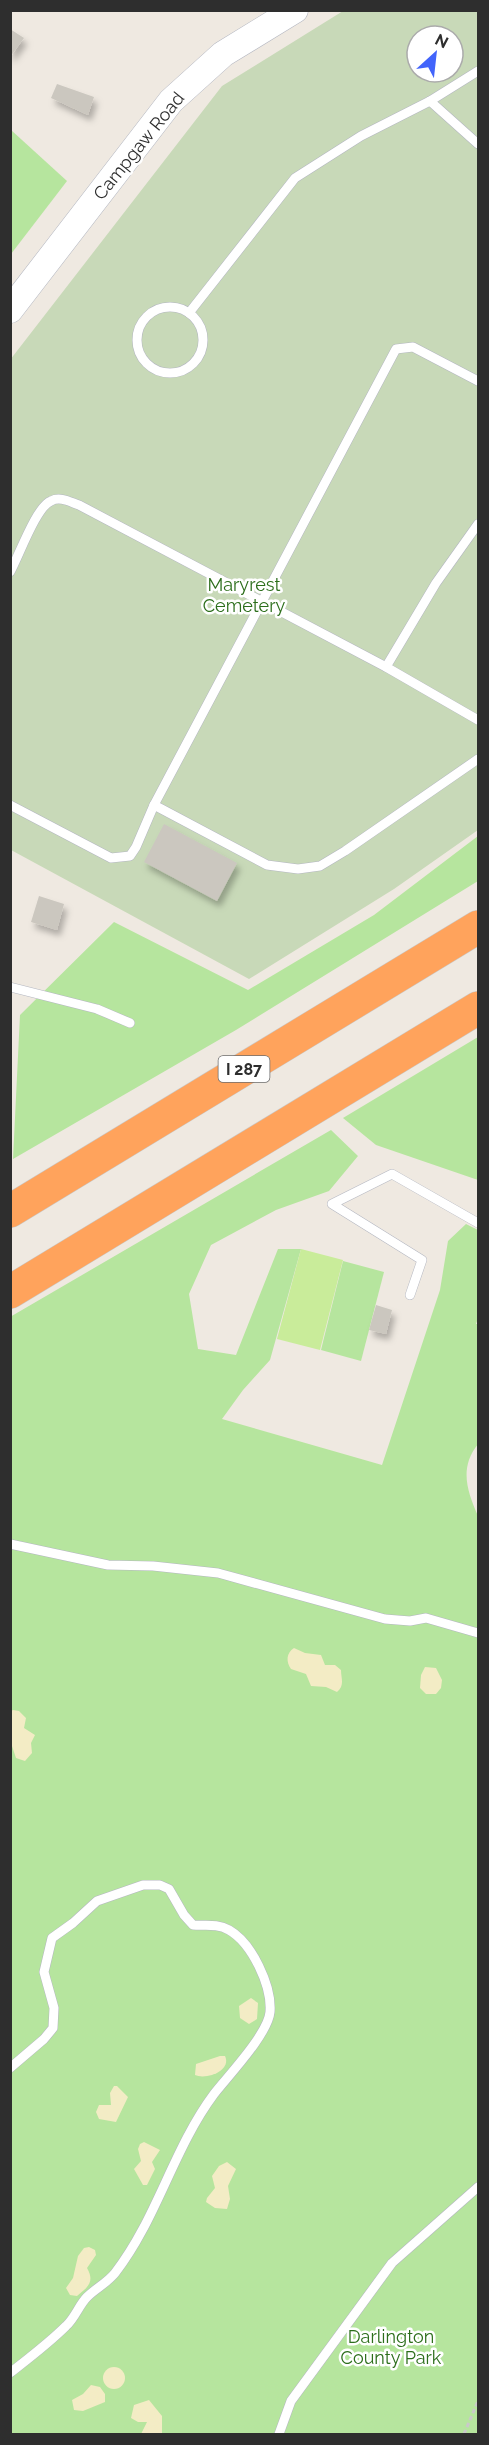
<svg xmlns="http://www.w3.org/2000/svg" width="489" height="2445" font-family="Raleway,sans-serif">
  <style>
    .green { fill: #b6e59e }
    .sand { fill: #f3ecc5 }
    .cemetery { fill: #c8d9b8; fill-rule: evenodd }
    .pitch { fill: #c9ec9a }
    .building { fill: #cbc7bf; filter: url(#shadow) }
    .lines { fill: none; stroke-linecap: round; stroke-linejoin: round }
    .lane-casing { stroke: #b4b7c1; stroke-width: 10 }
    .secondary-casing { stroke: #b4b7c1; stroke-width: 27 }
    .highway-casing { stroke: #c9c9c9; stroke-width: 34 }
    .path { stroke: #c9c9c9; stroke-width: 3; stroke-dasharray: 4.5 3; stroke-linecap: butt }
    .lane { stroke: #fff; stroke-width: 9 }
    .secondary { stroke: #fff; stroke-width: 26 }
    .highway { stroke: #ffa35c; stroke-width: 33 }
    .labels { text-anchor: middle; stroke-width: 5; stroke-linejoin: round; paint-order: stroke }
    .shield { fill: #fff; stroke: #6d6d6d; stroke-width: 1.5 }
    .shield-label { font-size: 16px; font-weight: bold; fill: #2e2e2e }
    .street-label { font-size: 18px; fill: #2e2e2e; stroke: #fff }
    .park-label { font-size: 18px; fill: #2c6e1b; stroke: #fff }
  </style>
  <defs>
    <filter id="shadow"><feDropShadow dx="3.5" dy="6" stdDeviation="3" flood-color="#0004"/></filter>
  </defs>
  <rect width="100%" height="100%" fill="#efe9e1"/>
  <!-- green -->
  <g class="green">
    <polygon points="11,130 67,181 11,254"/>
    <polygon points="478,836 478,881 236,1030 13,1159 20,1015 114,922 248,990 374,915"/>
    <polygon points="478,1037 478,1180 376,1145 343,1118"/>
    <path d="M331,1130l27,26 -29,35 -53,19 -65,35 -22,49 9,55 38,6 42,-106h23l-31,111 -27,30 -21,29 160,46 58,-175 8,-49 18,-17 12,6v88l-2,6h2v120c-19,24 -11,47 0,72v918h-467l-1,-1117z"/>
    <polygon points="343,1261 384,1272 361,1361 321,1350"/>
  </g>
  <!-- sand -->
  <g class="sand">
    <path d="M294,1648l11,5 16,2 4,10h10l6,5c0,9 4,15 -4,22l-11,-5 -15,-1 -5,-12 -15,-5c-5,-7 -5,-16 3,-21z"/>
    <polygon points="425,1667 436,1668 442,1680 441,1688 436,1694 426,1694 420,1688 421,1675"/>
    <polygon points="13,1710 19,1711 26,1718 24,1728 35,1735 31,1743 32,1753 25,1761 16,1758 11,1743 11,1711"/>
    <polygon points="251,1998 258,2003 257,2019 249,2024 240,2018 239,2006"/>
    <path d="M220,2056h5c7,15 -19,24 -30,19l1,-11z"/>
    <polygon points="114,2086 117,2086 128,2097 116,2122 99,2119 96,2112 99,2105 111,2105 110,2093"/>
    <polygon points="144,2142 160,2150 152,2162 155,2169 147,2185 143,2185 134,2169 141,2161 138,2149 140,2144"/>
    <polygon points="227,2162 236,2169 228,2186 230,2199 227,2209 215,2208 206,2202 207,2198 215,2188 212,2176 219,2166"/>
    <path d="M89,2247l6,3 1,5 -9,13c8,14 1,19 -10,28l-7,-1 -4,-7 7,-10 5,-22 6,-8z"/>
    <circle cx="114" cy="2378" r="11"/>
    <polygon points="91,2385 100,2387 105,2394 105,2402 83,2411 74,2410 72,2400 83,2394"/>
    <polygon points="149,2400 162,2416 162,2434 141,2434 147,2422 138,2422 131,2418 134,2405"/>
  </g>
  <!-- cemetery -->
  <path class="cemetery" d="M343,11h135v819l-84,59 -145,90 -238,-129 -1,-490 212,-274zM417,36h36v36h-36z"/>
  <!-- pitch -->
  <polygon class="pitch" points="301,1249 343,1260 320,1350 277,1339"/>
  <!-- building -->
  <g class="building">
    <polygon points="10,29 24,38 10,57"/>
    <polygon points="57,84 94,97 88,115 51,98"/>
    <polygon points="164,824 237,863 217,901 144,862"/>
    <polygon points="39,896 64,904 57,930 31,922"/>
    <polygon points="376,1305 392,1310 386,1334 369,1330"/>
  </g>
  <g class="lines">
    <!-- lane casing -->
    <g class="lane-casing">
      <g id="lane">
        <polyline points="430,101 478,144"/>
        <circle cx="170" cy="340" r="33"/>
        <polyline points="189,313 295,178 361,136 430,101 478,71"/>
        <polyline points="478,381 413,347 396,349 154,805 267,865 298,869 320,866 345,851 478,759"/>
        <path d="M10,572c9,-16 26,-65 41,-71 9,-5 19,1 28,4l307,162 92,53"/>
        <polyline points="386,667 436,583 478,524"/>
        <polyline points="10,805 111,858 130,856 136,847 154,805"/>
        <polyline points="10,987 97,1009 130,1023"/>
        <polyline points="410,1295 422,1260 332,1204 392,1174 478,1223"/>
        <polyline points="10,1544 108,1565 153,1566 218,1573 385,1619 410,1621 426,1618 478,1633"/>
        <path d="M10,2068l34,-29 9,-11 1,-20 -10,-36 8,-34 21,-15 24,-22 46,-16h17l9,4 15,26 9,10c12,1 24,-2 36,5 23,13 43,56 41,82 -2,22 -42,64 -56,82 -41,55 -57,125 -99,179 -8,10 -19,15 -28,24 -8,8 -12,21 -21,29 -17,17 -37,32 -56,47"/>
        <polyline points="279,2434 291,2401 392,2263 478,2187"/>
      </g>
    </g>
    <!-- secondary casing -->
    <g class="secondary-casing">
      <polyline id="secondary" points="10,310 171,101 223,54 295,10"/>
    </g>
    <!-- highway casing -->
    <g class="highway-casing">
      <g id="highway">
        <polyline points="10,1211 478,927"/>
        <polyline points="10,1292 478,1008"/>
      </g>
    </g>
    <!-- path -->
    <polyline class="path" points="464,2434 478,2401"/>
    <!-- lane -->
    <use href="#lane" class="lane"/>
    <!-- secondary -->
    <use href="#secondary" class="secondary"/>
    <!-- highway -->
    <use href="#highway" class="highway"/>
  </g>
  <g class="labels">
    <!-- shield labels -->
    <rect class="shield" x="218.5" y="1056" width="51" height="26" rx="4.5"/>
    <g class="shield-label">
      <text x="244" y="1075">I 287</text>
    </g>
    <!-- street labels -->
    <g class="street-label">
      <text transform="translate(139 146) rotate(-51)" y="6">Campgaw Road</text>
    </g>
    <!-- park labels -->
    <g class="park-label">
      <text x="244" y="591">Maryrest<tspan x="244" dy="21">Cemetery</tspan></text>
      <text x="391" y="2343">Darlington<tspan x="391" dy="21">County Park</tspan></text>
    </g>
  </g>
  <!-- border -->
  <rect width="489" height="2445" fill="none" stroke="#2e2e2e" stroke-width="24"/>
  <!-- north arrow -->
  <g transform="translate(435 54) rotate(27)"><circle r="28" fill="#ffffff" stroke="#ababab" stroke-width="1.5"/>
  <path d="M0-4.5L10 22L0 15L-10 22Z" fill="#4264fb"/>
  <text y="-9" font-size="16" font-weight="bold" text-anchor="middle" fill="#2e2e2e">N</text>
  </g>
</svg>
